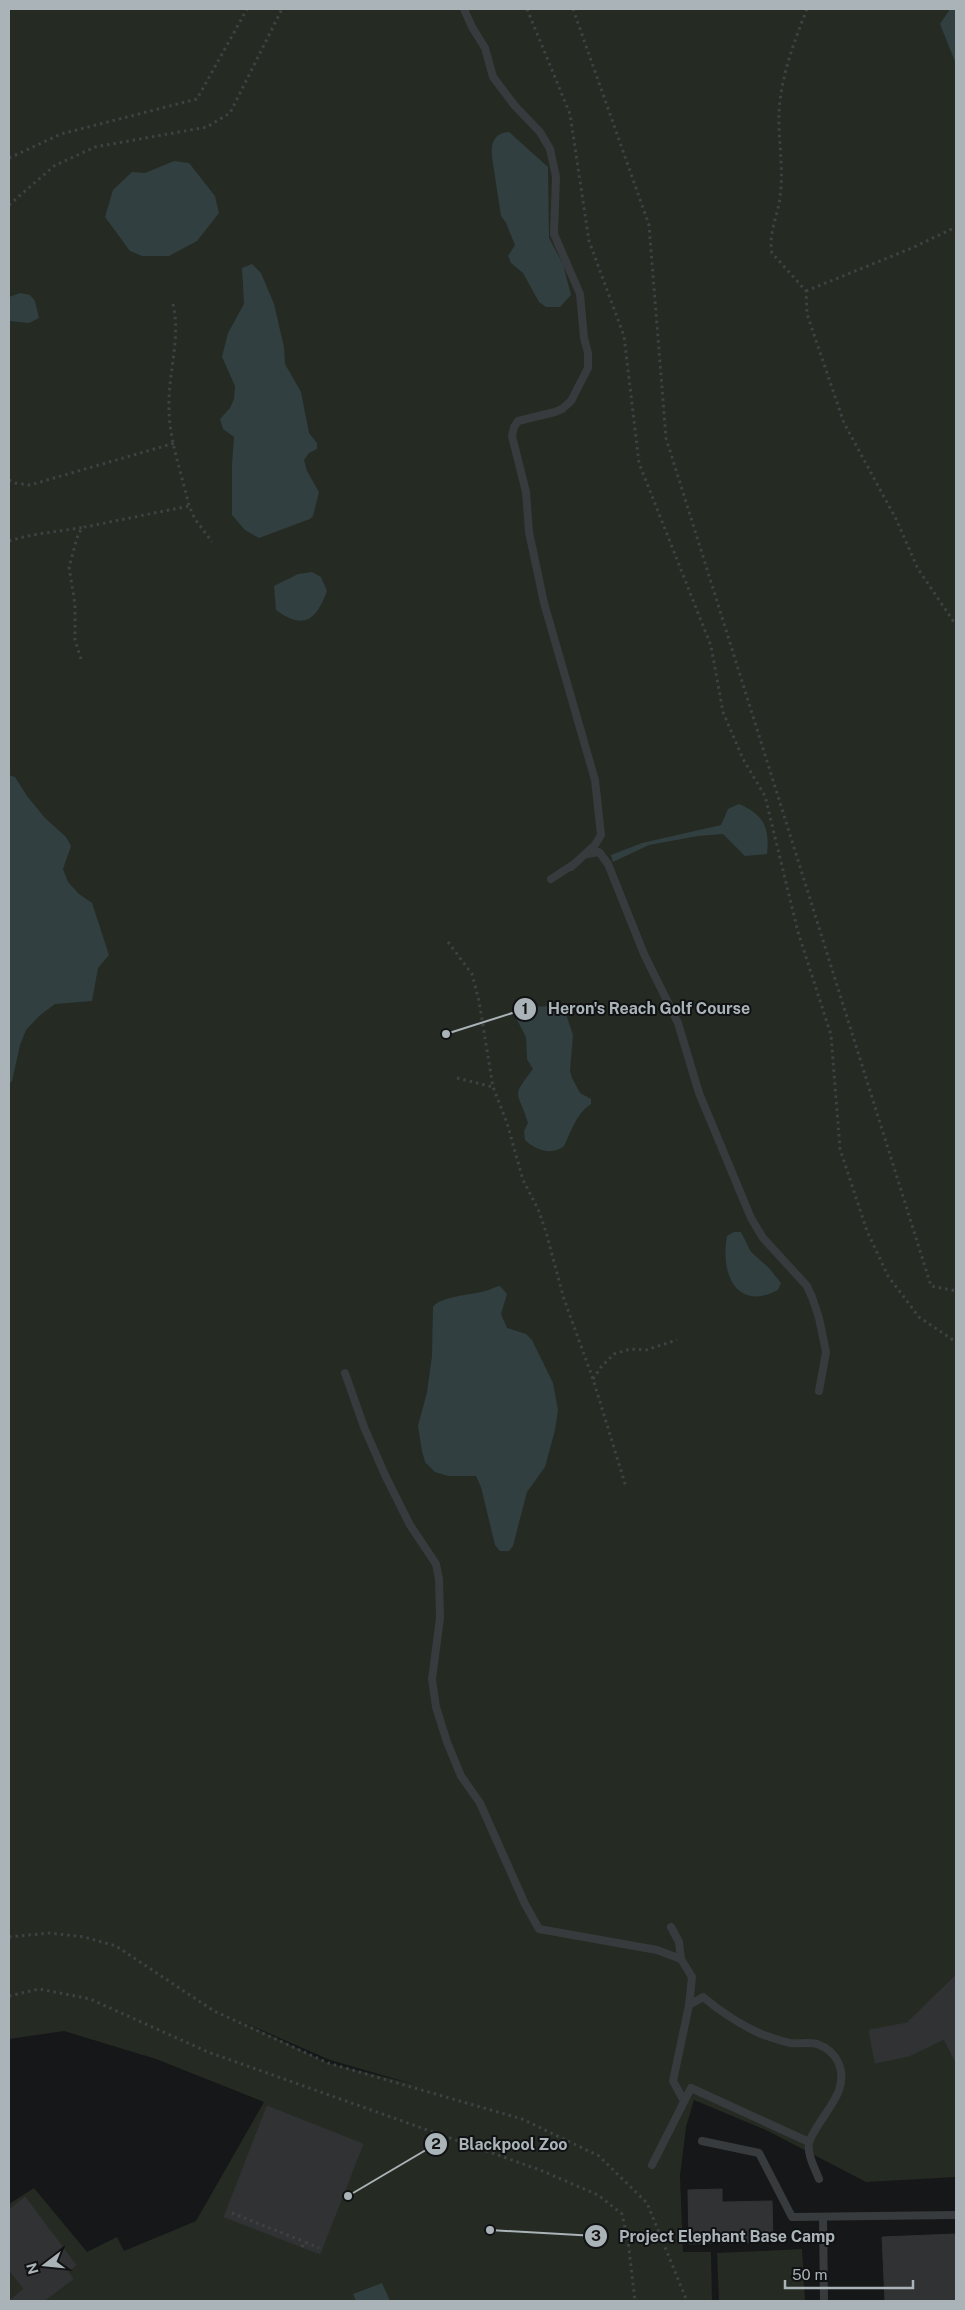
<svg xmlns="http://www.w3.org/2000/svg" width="965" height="2310" font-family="'Public Sans',sans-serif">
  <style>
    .green { fill: #252a23; fill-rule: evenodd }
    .water { fill: #313f40 }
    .building { fill: #313234; stroke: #303234 }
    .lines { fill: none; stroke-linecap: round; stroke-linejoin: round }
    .path { stroke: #3e4243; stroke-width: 3; stroke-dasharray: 2.5 4; stroke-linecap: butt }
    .service { stroke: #383b3d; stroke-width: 8 }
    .leader { fill: none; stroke: #aab3b7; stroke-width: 2 }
    .callout-dot { fill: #aab3b7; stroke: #111213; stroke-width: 2 }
    .mark-label { font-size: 15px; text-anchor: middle; font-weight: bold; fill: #111 }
    .callout-label { font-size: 16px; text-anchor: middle; font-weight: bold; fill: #aab3b7; stroke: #111213; stroke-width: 4; stroke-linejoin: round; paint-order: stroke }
  </style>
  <rect width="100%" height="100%" fill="#161718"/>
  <!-- green -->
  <g class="green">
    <path d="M9,9h947v2168l-90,5 -100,-52 -72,-30 -8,27 -6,49 3,76h28l1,49h-703v-97l25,-16 53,64 30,-15 7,14 72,-30 68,-119 -108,-43 -92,-28 -55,8zM243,2022l87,38 83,24 -85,-21z"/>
    <polygon points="802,2249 805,2301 719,2301 717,2253"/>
  </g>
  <!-- water -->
  <g class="water">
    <polygon points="950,9 956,9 956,64 940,24"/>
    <path d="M509,132l39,35 1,71 14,26 8,31 -11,12h-14l-7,-5 -16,-29 -12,-10 -3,-7 7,-11 -9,-22 -5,-7c-2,-13 -4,-26 -6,-39 -2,-17 -11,-43 14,-45z"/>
    <polygon points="174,161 189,163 215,196 219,213 197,241 169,256 142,256 130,251 105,217 113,190 132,172 145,173"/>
    <polygon points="252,264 261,273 274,304 284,347 285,364 301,392 309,433 317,443 317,449 309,453 304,460 307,471 319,492 313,516 310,519 259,538 245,530 232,515 232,464 234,437 223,429 220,419 230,408 234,399 235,386 222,357 228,333 244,304 242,268"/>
    <polygon points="20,293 30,295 35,301 39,318 29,323 9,321 9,297"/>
    <path d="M312,572l9,5 6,14c-11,30 -24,39 -51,19l-2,-24 24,-12z"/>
    <polygon points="9,775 15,777 27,796 45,818 66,837 71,846 63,869 68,882 79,894 92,903 109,955 98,968 92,1001 55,1004 39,1016 26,1030 20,1045 12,1081 9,1084"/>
    <path d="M739,804c24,10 31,23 28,50l-22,2 -22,-22 -25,2 -49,9 -36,17 -2,-7 31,-12 79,-18 7,-16z"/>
    <path d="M553,1006l12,5 8,24 -3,36 2,7 8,15 11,6v5c-15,10 -19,26 -27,42 -12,10 -29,4 -39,-6l-1,-9 4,-8c-10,-33 -18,-24 5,-54l-6,-10 -1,-22 -10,-19 3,-9 6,-2z"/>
    <path d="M734,1232h7l10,20 18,16 12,15 -3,7c-42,22 -58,-17 -51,-54z"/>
    <path d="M500,1286l7,8 -6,20 6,14 19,6 6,6 21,43 5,27 -3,20 -10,37 -18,25 -14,54 -4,5h-9l-5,-6 -14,-58 -5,-11h-28l-13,-4 -10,-10 -3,-11 -4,-25 9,-34 5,-36 1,-49c8,-11 38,-12 52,-16 5,-1 9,-4 15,-5z"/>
    <polygon points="382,2283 390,2301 356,2301 353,2294"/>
  </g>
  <!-- building -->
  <g class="building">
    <polygon points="956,1975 956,2063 944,2039 909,2056 875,2063 869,2030 907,2023"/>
    <polygon points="267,2106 363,2144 320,2254 224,2217"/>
    <polygon points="722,2189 722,2202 772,2201 773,2242 689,2244 688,2190"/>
    <polygon points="25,2197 76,2265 68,2272 73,2279 44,2301 9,2301 24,2289 9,2270 9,2210"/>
    <polygon points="956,2234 956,2301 885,2301 882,2237"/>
  </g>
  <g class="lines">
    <!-- path -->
    <g class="path">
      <polyline points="527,9 570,114 589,241 624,336 639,463 711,646 723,712 743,759 765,796 798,932 831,1035 840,1149 867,1231 888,1276 919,1317 956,1342"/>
      <polyline points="573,9 649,225 666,438 931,1286 956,1291"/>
      <path d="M807,9c-13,33 -26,67 -28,103 -1,28 5,56 1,85 -2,19 -12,36 -8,56l34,38 1,23 37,109 52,96 22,50 38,56"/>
      <polyline points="9,158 61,134 197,99 247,9"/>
      <polyline points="9,205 54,166 95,147 207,127 230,113 282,9"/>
      <polyline points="806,291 912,248 956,227"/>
      <path d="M173,304c8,35 -5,68 -4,104 0,32 13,66 20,98l6,13 17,23"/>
      <polyline points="9,480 15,483 30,485 175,443"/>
      <path d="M9,541c24,-8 50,-9 75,-14"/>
      <polyline points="81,659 75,640 75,604 69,567 77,538 79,532 85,527 189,506"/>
      <polyline points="448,942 472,974 479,1001 493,1087 507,1123 523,1180 538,1209 546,1232 564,1299 593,1379 626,1487"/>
      <polyline points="457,1078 493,1087"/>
      <polyline points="593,1379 601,1367 614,1354 630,1349 646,1350 677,1340"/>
      <polyline points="9,1937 49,1933 84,1937 116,1946 214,2011 328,2063 522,2119 599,2156 647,2203 687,2301"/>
      <polyline points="9,1996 39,1989 90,1999 208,2052 540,2170 598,2195 622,2214 628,2241 635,2301"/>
      <polyline points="232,2213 305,2242"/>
      <polyline points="302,2247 305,2242 319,2248"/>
    </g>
    <!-- service -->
    <g class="service">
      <polyline points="464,9 472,27 485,48 493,77 515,106 540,132 550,149 556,177 554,234 580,294 584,338 588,353 588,368 571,401 562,409 555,412 518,421 514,427 512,436 526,492 529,532 544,603 595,780 601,835 595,845 571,867"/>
      <polyline points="587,854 599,852 608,864 644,954 678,1023 699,1093 751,1218 763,1238 807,1286 812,1297 819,1318 826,1352 819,1391"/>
      <polyline points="551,879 574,864"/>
      <polyline points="345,1373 364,1427 385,1475 410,1525 436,1564 439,1579 440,1618 432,1679 436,1707 447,1742 461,1776 480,1803 525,1904 539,1929 657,1950 681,1959 692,1977 689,2005 673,2081 684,2101"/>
      <polyline points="671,1927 679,1942 681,1959"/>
      <path d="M689,2005l14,-8c18,15 36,27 58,37 9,3 19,7 29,9 8,1 19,-1 27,1 20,7 29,26 22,46 -4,14 -28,41 -30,53 -2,12 6,25 10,36"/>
      <polyline points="702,2141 759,2153 792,2217 955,2215"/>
      <polyline points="652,2165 691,2088 809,2142"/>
      <polyline points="823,2218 824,2301"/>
    </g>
  </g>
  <!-- callouts -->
  <path class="leader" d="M446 1034L525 1009M348 2196L436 2144M490 2230L596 2236"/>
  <g class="callout-dot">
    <circle cx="446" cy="1034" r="5"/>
    <circle cx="348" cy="2196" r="5"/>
    <circle cx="490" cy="2230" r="5"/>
    <circle cx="525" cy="1009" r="12"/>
    <circle cx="436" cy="2144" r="12"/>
    <circle cx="596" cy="2236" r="12"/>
  </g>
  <g class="mark-label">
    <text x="525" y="1014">1</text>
    <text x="436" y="2149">2</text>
    <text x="596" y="2241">3</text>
  </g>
  <g class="callout-label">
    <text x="649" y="1014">Heron's Reach Golf Course</text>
    <text x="513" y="2150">Blackpool Zoo</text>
    <text x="727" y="2242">Project Elephant Base Camp</text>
  </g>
  <!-- border -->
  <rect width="965" height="2310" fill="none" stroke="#aab3b7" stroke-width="20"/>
  <!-- north arrow -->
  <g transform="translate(45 2265) rotate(254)" stroke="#111213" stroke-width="4" paint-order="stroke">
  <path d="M0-4L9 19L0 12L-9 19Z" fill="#aab3b7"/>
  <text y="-8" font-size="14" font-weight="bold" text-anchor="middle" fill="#aab3b7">N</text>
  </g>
  <!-- scale -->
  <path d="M785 2280v8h128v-8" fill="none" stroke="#aab3b7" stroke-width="2.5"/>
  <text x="792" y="2280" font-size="15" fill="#aab3b7" stroke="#111213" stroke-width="4" paint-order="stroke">50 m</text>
</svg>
